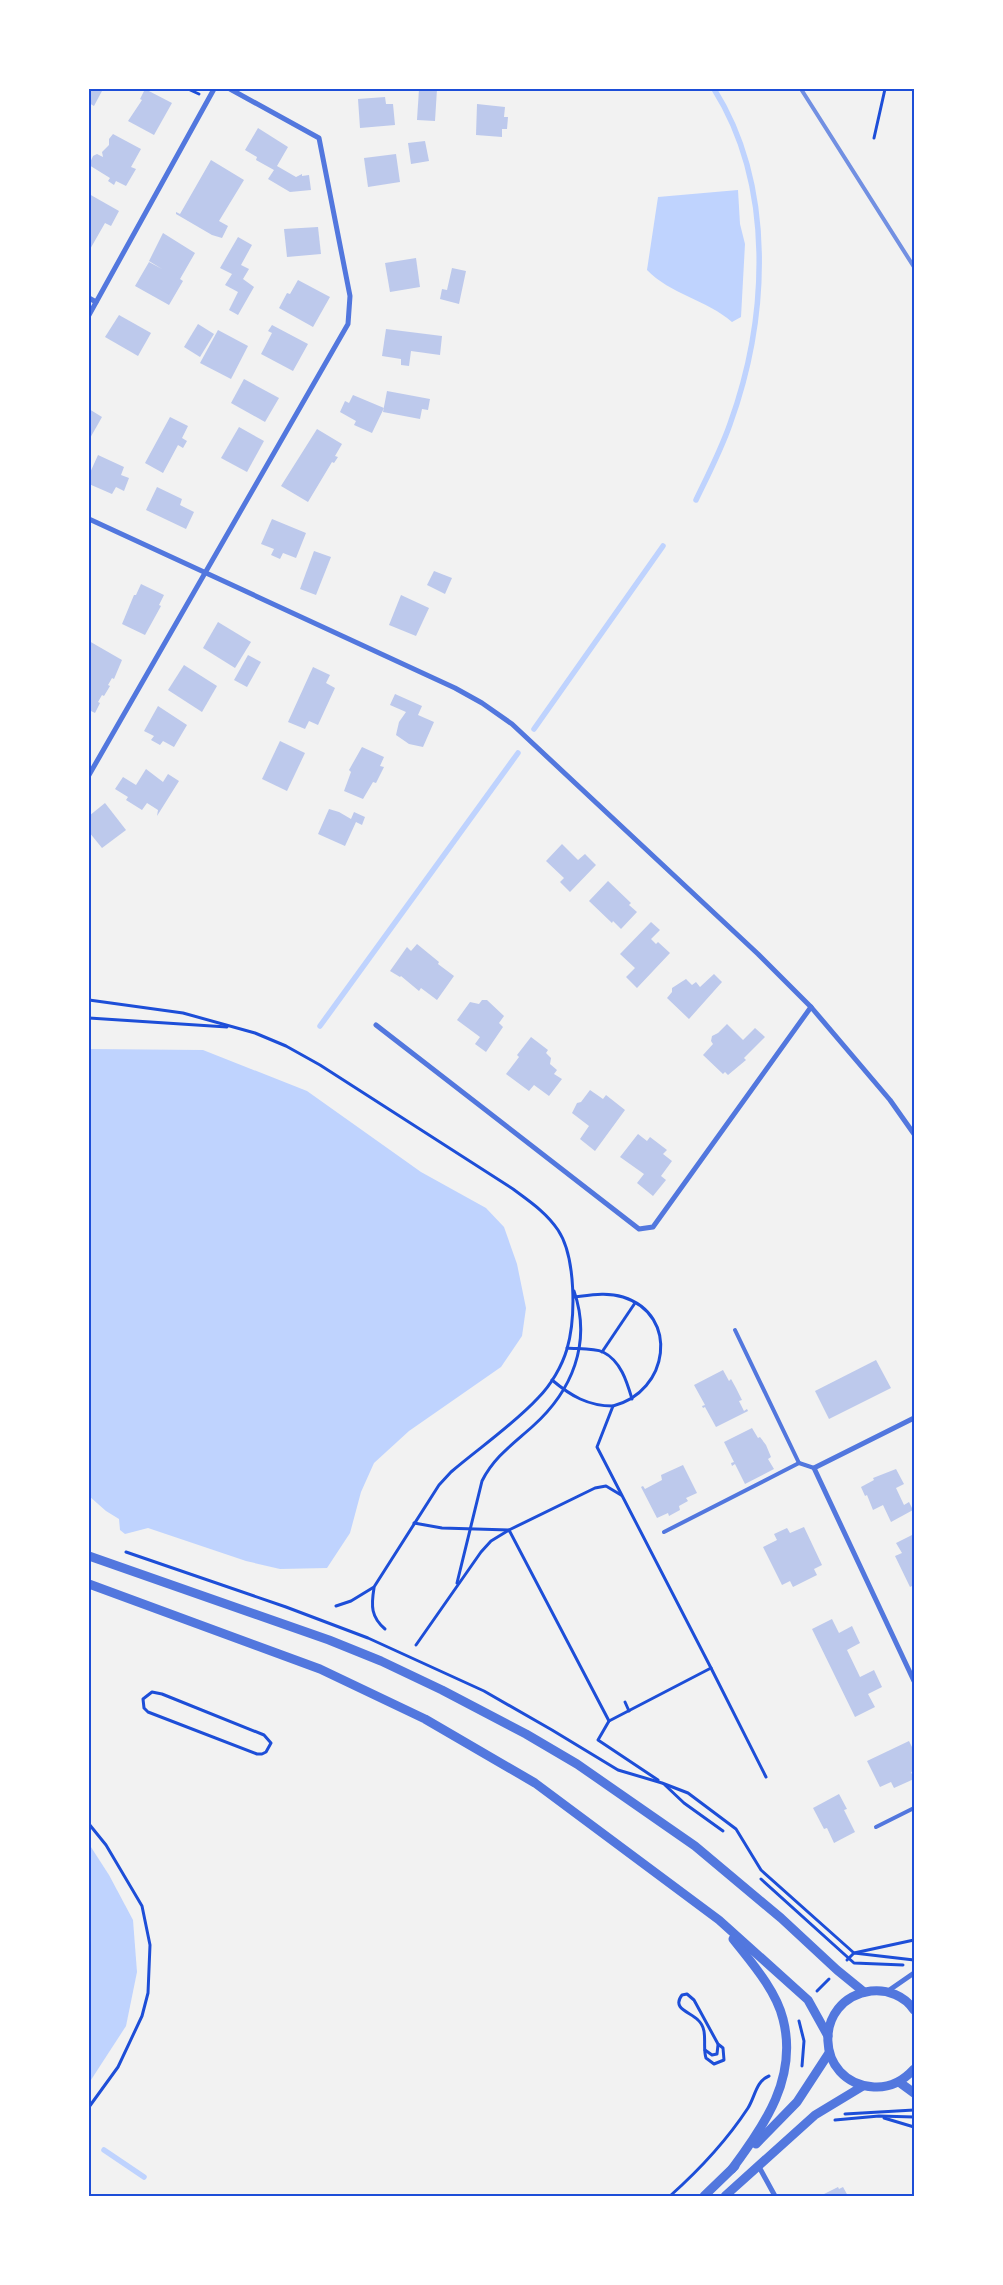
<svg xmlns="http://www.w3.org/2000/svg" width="1003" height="2285" font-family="'Archivo Narrow',sans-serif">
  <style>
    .water { fill: #bfd3fe }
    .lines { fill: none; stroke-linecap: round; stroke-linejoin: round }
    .stream { stroke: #bfd3fe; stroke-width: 5.5 }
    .building { fill: #bdc9ec }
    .path { stroke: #1d4ed8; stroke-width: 3 }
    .service { stroke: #5277de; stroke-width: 4 }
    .minor { stroke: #5277de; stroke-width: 5 }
    .tertiary { stroke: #5277de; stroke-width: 9 }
    .rail { stroke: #7290e2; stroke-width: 4 }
    .neatline { fill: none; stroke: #1d4ed8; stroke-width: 2 }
  </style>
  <rect width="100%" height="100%" fill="#f2f2f2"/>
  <!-- water -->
  <g class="water">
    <path d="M738,190l2,34 5,20 -4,73 -9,5c-25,-22 -62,-28 -85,-52l11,-73z"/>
    <polygon points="89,1049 203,1050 307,1091 421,1172 486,1208 504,1227 517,1264 526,1308 522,1336 501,1367 409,1431 374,1463 361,1492 350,1533 327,1568 280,1569 246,1561 148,1528 125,1534 120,1530 119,1519 106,1511 89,1496"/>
    <polygon points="89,1844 109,1875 133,1920 137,1972 126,2026 89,2083"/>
  </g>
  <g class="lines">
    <!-- stream -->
    <g class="stream">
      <path d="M696,500c12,-25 25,-50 34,-76 38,-105 45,-238 -16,-335"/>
      <polyline points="534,729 663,546"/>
      <polyline points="320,1026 518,753"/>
      <polyline points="104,2150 144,2177"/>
    </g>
  </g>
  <!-- building -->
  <g class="building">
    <polygon points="89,89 103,89 94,106 89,103"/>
    <polygon points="145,89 172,103 154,135 128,121 142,100 140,99"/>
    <polygon points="419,89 437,89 435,121 417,120"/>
    <polygon points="385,97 386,104 393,104 395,125 360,128 358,99"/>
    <polygon points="477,104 505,107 504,117 508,117 507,129 502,129 502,137 476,135"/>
    <polygon points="258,128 288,147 277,166 296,177 302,174 302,176 309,175 311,190 290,192 268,179 274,170 256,160 257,157 245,150"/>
    <polygon points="113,134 141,149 131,167 136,169 126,186 116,181 114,185 108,181 110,178 89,165 93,156 97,154 103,157 102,152 109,145 109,139"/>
    <polygon points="425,141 429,161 411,164 408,143"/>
    <polygon points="396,154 400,182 368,187 364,158"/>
    <polygon points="211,160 244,180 219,221 228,226 222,238 212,235 176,214 176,212 180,214"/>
    <polygon points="89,194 119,211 111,226 105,223 89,251"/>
    <polygon points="318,227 321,254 287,257 284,229"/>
    <polygon points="163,233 195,253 180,279 183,281 169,305 135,286 149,262 162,269 149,261"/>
    <polygon points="238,237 252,245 241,265 249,269 243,279 254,287 238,315 229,310 238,292 225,285 232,274 220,268"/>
    <polygon points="416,258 420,287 390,292 385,263"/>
    <polygon points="452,268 466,271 459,304 440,299 442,289 447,290"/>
    <polygon points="298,280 330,297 313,327 279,308 287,293 290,294"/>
    <polygon points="119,315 151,333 138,356 105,337"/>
    <polygon points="198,324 214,334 200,357 184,347"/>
    <polygon points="272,325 308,344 293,371 261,354 272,333 268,331"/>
    <polygon points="386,329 442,336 440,355 411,351 409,366 401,365 401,359 382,356"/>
    <polygon points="218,330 248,346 231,379 200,363"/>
    <polygon points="244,379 279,398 265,422 231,403"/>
    <polygon points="387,391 430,399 428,410 422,409 420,419 383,412"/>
    <polygon points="353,395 384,408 372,433 354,425 356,421 340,412 345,401 349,403"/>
    <polygon points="89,409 102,417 89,440"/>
    <polygon points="170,417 188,426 182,438 187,441 183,448 178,445 163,473 145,463"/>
    <polygon points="239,427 264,441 247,472 221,458"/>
    <polygon points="317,429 342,444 335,456 338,457 334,463 332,462 308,502 281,486"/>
    <polygon points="98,455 124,467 121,475 129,478 124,491 116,487 112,494 89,484 89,475"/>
    <polygon points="157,487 182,499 180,505 194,512 186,529 146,510"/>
    <polygon points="272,519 306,533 296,558 283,553 280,559 271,555 274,549 261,544"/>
    <polygon points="314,551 331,557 316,595 300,589"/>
    <polygon points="434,571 452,578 445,594 427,585"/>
    <polygon points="141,584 164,595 159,605 161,606 145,635 122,624 134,595 136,595"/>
    <polygon points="401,595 429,608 416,636 389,625"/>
    <polygon points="218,622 251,642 235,668 203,648"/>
    <polygon points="89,641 122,660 114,679 112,678 108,685 110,686 104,696 102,695 98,702 100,703 95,713 89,710"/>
    <polygon points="248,655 261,662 247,687 234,680"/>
    <polygon points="184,665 217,686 202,712 168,690"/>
    <polygon points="313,667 330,675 326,683 335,688 318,725 309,721 305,729 288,722"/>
    <polygon points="395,694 422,706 418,715 434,722 423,747 409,744 396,735 399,722 406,712 390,705"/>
    <polygon points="158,706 187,725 174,747 163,741 160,745 151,740 154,736 144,731"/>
    <polygon points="280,741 305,753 287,791 262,779"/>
    <polygon points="362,747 384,757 380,766 384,767 376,783 373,782 363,799 344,791 351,772 349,770"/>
    <polygon points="146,769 163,782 168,774 179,781 157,816 158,810 147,803 142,810 126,800 128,797 115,789 123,777 136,785"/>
    <polygon points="105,803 126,830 102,848 89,832 89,816"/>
    <polygon points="329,809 339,812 351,819 354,812 365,817 362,825 356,822 345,846 318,834"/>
    <polygon points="562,844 578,860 585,854 596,865 570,892 560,882 564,878 546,861"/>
    <polygon points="608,881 631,903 629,905 637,912 621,929 613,921 612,923 589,901"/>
    <polygon points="651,922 660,930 651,939 656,944 658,942 670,953 637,988 626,977 635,968 620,954"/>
    <polygon points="417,944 439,962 438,964 454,976 437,1000 421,988 419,991 401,976 400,977 390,971 407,947 411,951"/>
    <polygon points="714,974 722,982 689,1019 667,998 672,992 672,988 686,979 692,985 696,982 700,987"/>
    <polygon points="482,1000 487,1000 504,1016 499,1023 503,1027 486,1052 475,1044 480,1037 457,1020 470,1002 479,1004"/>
    <polygon points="727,1024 743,1040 755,1028 765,1037 744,1058 746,1060 728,1075 725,1072 723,1074 703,1055 713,1044 711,1041 712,1036 718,1033"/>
    <polygon points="531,1037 548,1050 546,1053 551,1058 550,1064 557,1070 554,1074 562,1079 549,1096 534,1085 529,1091 506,1074 519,1057 517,1055"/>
    <polygon points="590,1090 603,1099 606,1095 625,1110 595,1151 580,1139 589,1126 572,1113 577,1103 581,1102"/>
    <polygon points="638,1134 647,1141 650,1137 667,1150 663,1154 672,1161 661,1176 666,1180 653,1196 637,1183 644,1174 620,1157"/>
    <polygon points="876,1360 891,1388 829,1419 815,1391"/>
    <polygon points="723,1370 729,1381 731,1379 736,1388 742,1400 739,1401 744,1411 747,1409 748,1411 716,1427 705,1407 703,1408 702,1406 705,1405 694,1385"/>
    <polygon points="752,1428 758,1438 760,1437 766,1445 771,1457 768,1459 774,1469 745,1484 735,1464 732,1466 731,1463 734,1462 724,1442"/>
    <polygon points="683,1465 697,1493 686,1498 688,1501 679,1506 680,1510 669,1516 668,1513 657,1518 641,1487 643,1486 645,1489 662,1480 661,1475"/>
    <polygon points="896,1469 904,1484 896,1488 904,1505 909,1502 913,1510 891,1522 883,1505 873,1510 867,1495 865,1496 861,1487 874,1480 873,1478"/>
    <polygon points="804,1527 822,1565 814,1569 817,1575 793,1587 790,1581 782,1585 763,1547 777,1540 774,1534 787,1528 790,1533"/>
    <polygon points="914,1534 914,1585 910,1587 895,1556 902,1553 896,1543"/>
    <polygon points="832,1619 839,1633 852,1626 860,1643 847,1650 860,1677 874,1670 882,1687 868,1694 875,1707 855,1717 812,1629"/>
    <polygon points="909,1741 914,1751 914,1771 911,1772 914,1779 894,1788 891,1782 880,1787 867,1761"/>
    <polygon points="839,1794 847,1809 844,1810 855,1832 834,1843 827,1828 824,1829 813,1808"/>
    <polygon points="838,2187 839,2189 843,2187 848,2196 825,2196 824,2194"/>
  </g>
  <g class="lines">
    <!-- path -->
    <g class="path">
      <polyline points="188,89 199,94"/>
      <polyline points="874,138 885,89"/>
      <path d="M89,1000l94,13 72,20 31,13 34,19 193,124c16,12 33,23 45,41 18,27 18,88 9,119 -5,17 -16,36 -29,49 -25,27 -59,50 -87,74l-12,13 -65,102 -23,14 -15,5"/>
      <polyline points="89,1018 227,1027"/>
      <path d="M574,1297c17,-2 33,-5 49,0 57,18 46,95 -10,109"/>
      <path d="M567,1348c10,1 27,0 36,4 18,9 24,30 29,47"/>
      <polyline points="602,1352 635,1303"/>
      <path d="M552,1380c19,16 36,26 61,26l-16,41 114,221"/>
      <polyline points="414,1523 442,1528 509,1530 595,1488 606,1486 621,1495"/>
      <polyline points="126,1552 286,1607 368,1638 484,1691 552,1730 618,1770 662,1783 688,1793 736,1829 761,1870 854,1953 914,1960"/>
      <path d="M457,1583l25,-102c12,-24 31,-37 51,-55 39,-35 59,-83 41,-135"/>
      <path d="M374,1588c-3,18 -3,29 11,41"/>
      <polyline points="416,1645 481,1552 491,1541 509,1530 609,1721 598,1740 658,1780"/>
      <polygon points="152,1692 162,1694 264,1735 271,1743 266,1752 262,1754 257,1754 148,1712 144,1708 143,1699"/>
      <polyline points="625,1702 629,1711"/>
      <polyline points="609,1721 711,1668 766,1777"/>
      <polyline points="665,1785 684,1803 723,1831"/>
      <polyline points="89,1824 106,1845 142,1906 150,1945 148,1993 142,2016 118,2067 89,2107"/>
      <polyline points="761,1879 854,1963 903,1965"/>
      <polyline points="847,1960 854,1953 914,1940"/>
      <polyline points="817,1991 829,1979"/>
      <path d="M687,1994l7,6 24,44 5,4 1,12 -10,4 -8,-6c-4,-12 3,-28 -8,-38 -7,-8 -27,-11 -16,-25z"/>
      <polyline points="799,2021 804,2041 802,2066"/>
      <polyline points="705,2050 712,2055 717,2054 718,2045"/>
      <polyline points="845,2114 914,2110"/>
      <polyline points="884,2118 914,2127"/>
      <polyline points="835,2120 879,2116 914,2117"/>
      <path d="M670,2196c28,-25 57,-56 78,-88 7,-11 8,-27 21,-32"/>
    </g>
    <!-- service -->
    <g class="service">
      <polyline points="735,1330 799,1463 814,1468"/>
      <polyline points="664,1532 799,1463"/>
      <polyline points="876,1827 914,1808"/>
    </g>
    <!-- minor -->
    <g class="minor">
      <polyline points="89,298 96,302"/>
      <polyline points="89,315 214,89"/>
      <polyline points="89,519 455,688 482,703 512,724 758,954 811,1007 890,1100 914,1134"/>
      <polyline points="89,775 348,324 350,296 319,138 230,89"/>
      <polyline points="376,1025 639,1229 653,1227 811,1007"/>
      <polyline points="914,1418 814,1468 914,1681"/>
      <polyline points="888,1991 914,1973"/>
      <polyline points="758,2165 775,2196"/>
    </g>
    <!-- tertiary -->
    <g class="tertiary">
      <polyline points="89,1556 329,1640 381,1661 442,1690 526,1734 577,1764 695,1846 781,1918 837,1970 864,1992"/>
      <polyline points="89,1584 320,1669 425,1719 535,1783 719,1920 808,2000 828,2036"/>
      <path d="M914,2010c-9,-14 -27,-21 -43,-19 -59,8 -57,92 3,96 16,1 30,-7 40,-18"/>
      <polyline points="899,2082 914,2093"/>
      <polyline points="756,2144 797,2102 829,2053"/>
      <path d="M732,2169c33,-44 66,-92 51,-150 -7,-29 -32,-57 -50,-80"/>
      <polyline points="704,2196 735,2166"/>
      <polyline points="725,2196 815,2115 863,2086"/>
    </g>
    <!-- rail -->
    <polyline class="rail" points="801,89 914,267"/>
  </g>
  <!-- border -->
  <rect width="1003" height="2285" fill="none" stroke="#ffffff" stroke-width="180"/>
  <rect x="90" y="90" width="823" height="2105" class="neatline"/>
</svg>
